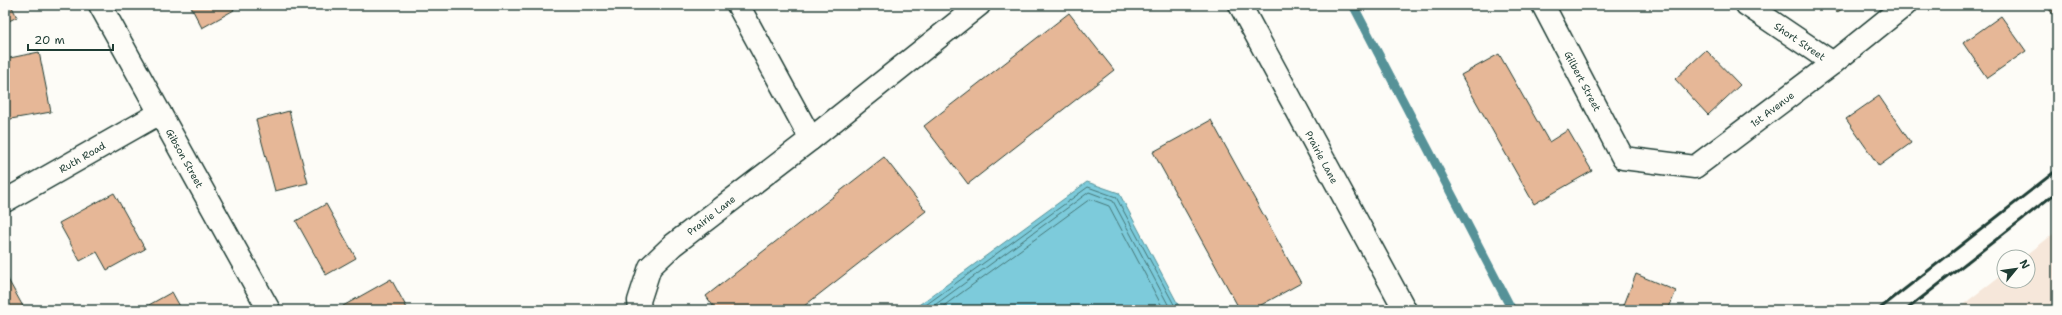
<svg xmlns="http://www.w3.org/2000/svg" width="2062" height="315" font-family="'Shantell Sans',sans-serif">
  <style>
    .built { fill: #f6e7da }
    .water { fill: #7dcbdb; stroke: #579298 }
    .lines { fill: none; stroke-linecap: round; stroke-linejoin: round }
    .shore { stroke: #457677; stroke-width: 1 }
    .stream { stroke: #579298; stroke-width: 9 }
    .building { fill: #e6b797; stroke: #1f3d34 }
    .minor-casing { stroke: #1f3d34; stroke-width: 25 }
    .minor { stroke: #fdfcf7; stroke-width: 22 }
    .rail { stroke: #1f3d34; stroke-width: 3 }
    .labels { text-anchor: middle; stroke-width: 3.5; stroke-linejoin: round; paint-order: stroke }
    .street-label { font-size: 10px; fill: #1f3d34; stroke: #fdfcf7 }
  </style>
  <rect width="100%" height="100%" fill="#fdfcf7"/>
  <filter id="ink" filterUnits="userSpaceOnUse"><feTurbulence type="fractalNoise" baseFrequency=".025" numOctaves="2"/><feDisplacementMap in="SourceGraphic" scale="8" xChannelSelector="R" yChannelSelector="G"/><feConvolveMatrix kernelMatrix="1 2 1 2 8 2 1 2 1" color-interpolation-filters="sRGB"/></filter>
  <g filter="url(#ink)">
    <!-- built -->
    <polygon class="built" points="2057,231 2057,310 1956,310 2004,273 2004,281 2028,281 2028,257 2024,257"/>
    <!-- water -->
    <polygon class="water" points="1087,182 1119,193 1181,310 912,310"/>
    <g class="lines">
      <!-- shore -->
      <g class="shore">
        <polyline points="919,310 1088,187 1116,197 1177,310"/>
        <polyline points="928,310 1089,192 1113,201 1171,310"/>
        <polyline points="938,310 1090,199 1109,206 1164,310"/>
      </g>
      <!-- stream -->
      <polyline class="stream" points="1353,5 1512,310"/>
    </g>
    <!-- building -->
    <g class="building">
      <polygon points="5,5 11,5 17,17 5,23"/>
      <polygon points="190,5 232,5 234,10 202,28"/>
      <polygon points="1831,5 1846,5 1837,13"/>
      <polygon points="2046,5 2057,5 2057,20"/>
      <polygon points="1069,13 1114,70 968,184 924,126"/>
      <polygon points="2001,16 2026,51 1987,78 1963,43"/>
      <polygon points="1706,50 1740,85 1708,115 1675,79"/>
      <polygon points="39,52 51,112 5,120 5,59"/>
      <polygon points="1499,54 1549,142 1568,130 1592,171 1534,204 1461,75"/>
      <polygon points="1879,96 1911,143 1879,166 1846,119"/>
      <polygon points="289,111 308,183 275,191 256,120"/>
      <polygon points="1211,120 1301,283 1252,310 1240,310 1153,152"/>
      <polygon points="884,157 926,211 799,310 716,310 706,296"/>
      <polygon points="114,193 145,249 107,270 97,252 80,261 59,223"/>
      <polygon points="326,204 356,258 326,275 296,221"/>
      <polygon points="5,274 25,310 5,310"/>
      <polygon points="1636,274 1676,291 1668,310 1622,310"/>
      <polygon points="391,279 408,310 345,310 343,306"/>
      <polygon points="172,292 182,310 140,310"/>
    </g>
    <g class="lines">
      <!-- minor casing -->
      <g class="minor-casing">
        <g id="minor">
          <polyline points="100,5 269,310"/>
          <polyline points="738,5 811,139"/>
          <polyline points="1240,5 1405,310"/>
          <polyline points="1543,5 1623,158 1695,167 1833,63 1905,5"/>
          <polyline points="1747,5 1833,63"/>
          <polyline points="5,201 160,113"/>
          <polyline points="640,310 639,301 650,267 673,245 811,139 979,5"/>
        </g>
      </g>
      <!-- minor -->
      <use href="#minor" class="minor"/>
      <!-- rail -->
      <g class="rail">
        <polyline points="1878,310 2057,170"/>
        <polyline points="1906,310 2057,192"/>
      </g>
    </g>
  </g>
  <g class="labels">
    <!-- street labels -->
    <g class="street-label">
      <text transform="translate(1800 41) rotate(34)" y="4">Short Street</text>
      <text transform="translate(1583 81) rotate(62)" y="4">Gilbert Street</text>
      <text transform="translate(1772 109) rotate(-37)" y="4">1st Avenue</text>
      <text transform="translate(82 157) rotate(-30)" y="4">Ruth Road</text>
      <text transform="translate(1322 157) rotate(62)" y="4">Prairie Lane</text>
      <text transform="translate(185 158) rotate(61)" y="4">Gibson Street</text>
      <text transform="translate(711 215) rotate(-38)" y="4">Prairie Lane</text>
    </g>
  </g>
  <!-- margin -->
  <rect width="2062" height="315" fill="none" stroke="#fdfcf7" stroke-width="20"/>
  <rect x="10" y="10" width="2042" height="295" fill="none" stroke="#1f3d34" stroke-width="1.5" filter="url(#ink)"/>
  <!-- north arrow -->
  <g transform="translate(2016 269) rotate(61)"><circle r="19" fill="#fdfcf7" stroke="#a4b0a9"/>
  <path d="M0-3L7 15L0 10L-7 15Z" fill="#1f3d34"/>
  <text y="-6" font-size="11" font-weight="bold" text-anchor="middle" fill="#1f3d34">N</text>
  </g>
  <!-- scale -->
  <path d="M28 44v6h85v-6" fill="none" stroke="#1f3d34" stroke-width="2"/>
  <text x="34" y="44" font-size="12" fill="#1f3d34" stroke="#fdfcf7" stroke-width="3" paint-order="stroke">20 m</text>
</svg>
